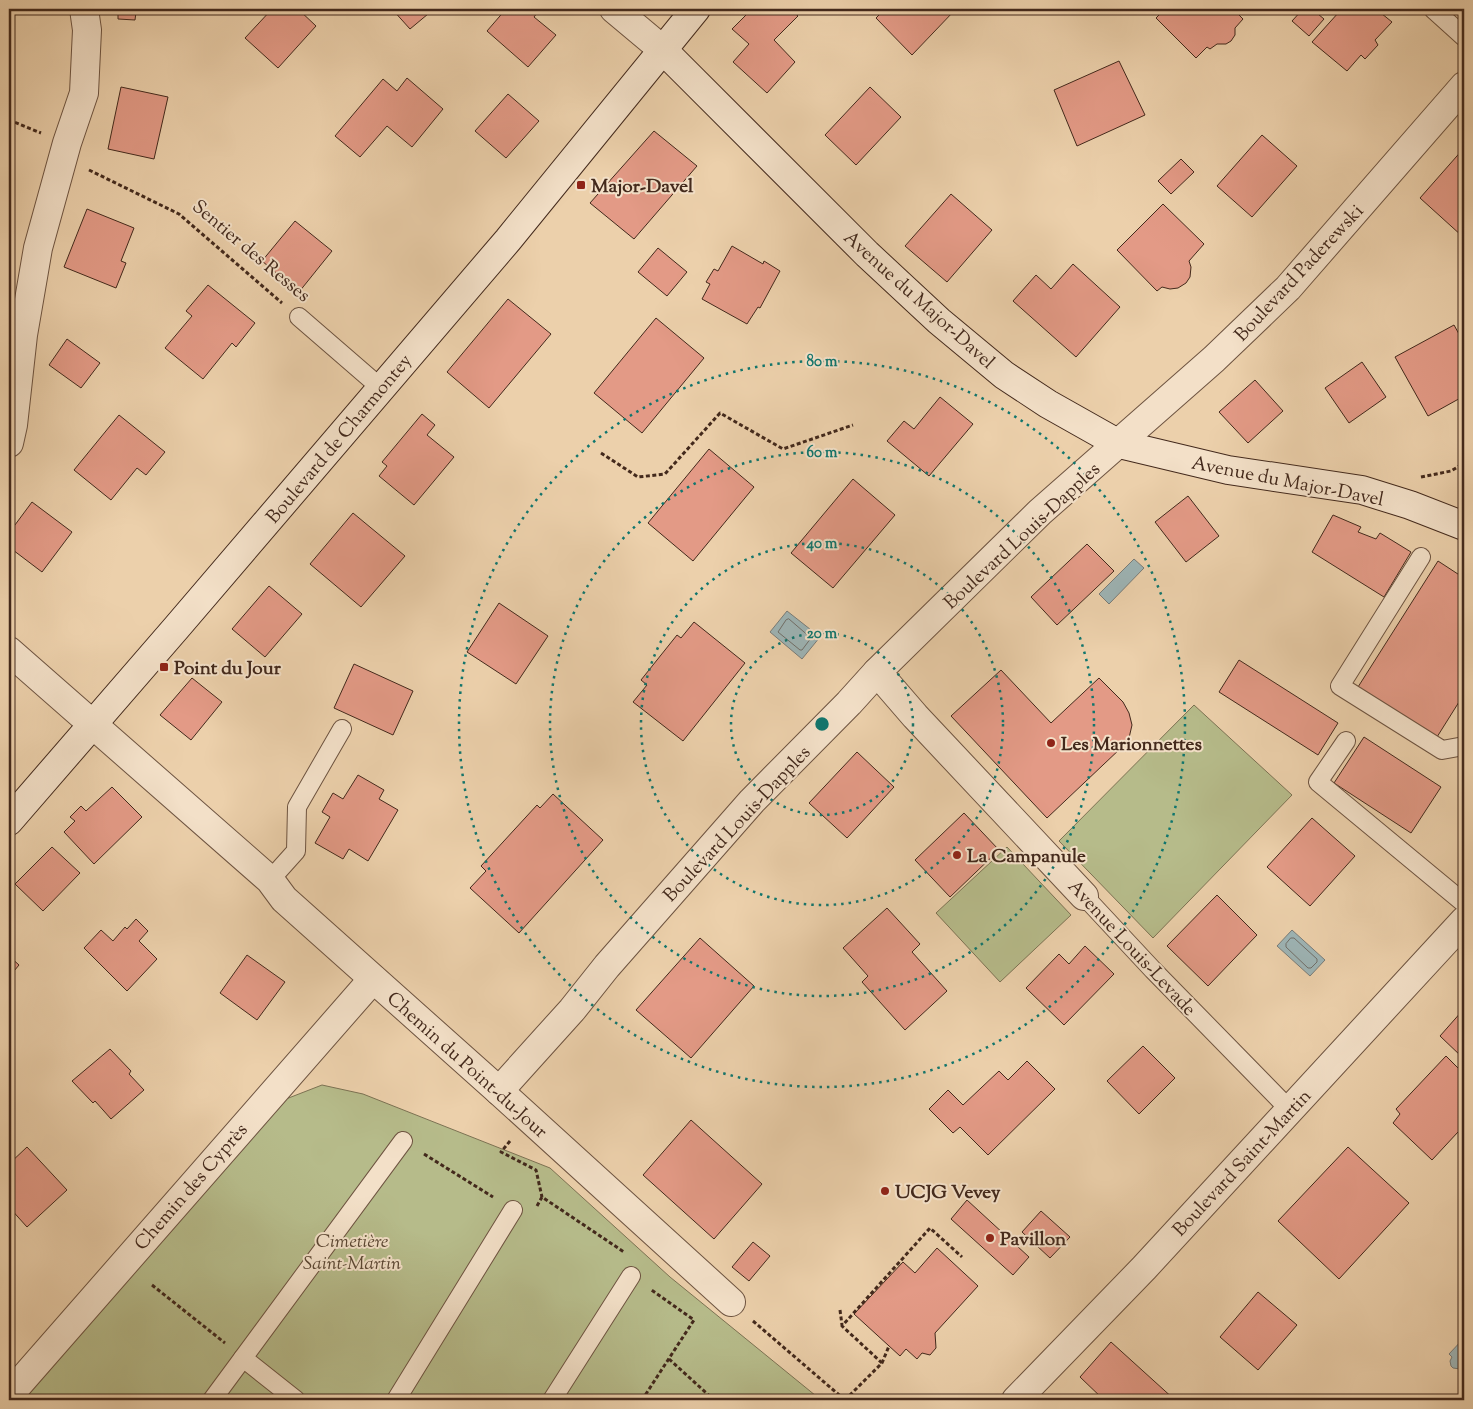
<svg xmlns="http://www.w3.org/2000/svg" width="1473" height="1409" font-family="'Sorts Mill Goudy',serif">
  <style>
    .green { fill: #b6bb8a; stroke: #7c7253 }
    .water { fill: #9db4b5; stroke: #797c78 }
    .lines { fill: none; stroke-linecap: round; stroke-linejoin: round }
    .shore { stroke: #706e68; stroke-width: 1 }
    .building { fill: #e39a86; stroke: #43291c }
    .lane-casing { stroke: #6d5340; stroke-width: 20 }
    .street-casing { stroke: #6d5340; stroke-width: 30 }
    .secondary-casing { stroke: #43291c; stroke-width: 30 }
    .path { stroke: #43291c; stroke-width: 3; stroke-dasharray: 4 2.5; stroke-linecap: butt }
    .lane { stroke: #f3e0c8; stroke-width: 18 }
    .street { stroke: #f3e0c8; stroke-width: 28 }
    .secondary { stroke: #f3e0c8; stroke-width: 28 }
    .ring { fill: none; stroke: #0f766e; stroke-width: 2.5; stroke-dasharray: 2.5 5 }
    .poi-dot { fill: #8f2418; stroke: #f3e0c8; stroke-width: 2 }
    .labels { text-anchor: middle; stroke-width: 4; stroke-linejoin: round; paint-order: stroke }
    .poi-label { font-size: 19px; font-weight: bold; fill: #43291c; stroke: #f3e0c8; text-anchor: start }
    .street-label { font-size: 19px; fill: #43291c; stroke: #f3e0c8 }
    .park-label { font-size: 19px; font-style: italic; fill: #5a4632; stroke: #f3e0c8 }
    .centre { fill: #0f766e; stroke: #f3e0c8; stroke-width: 2.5 }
    .ring-label { font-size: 15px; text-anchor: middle; font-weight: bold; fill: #0f766e; stroke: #f3e0c8; stroke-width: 4; stroke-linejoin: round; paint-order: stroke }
  </style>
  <rect width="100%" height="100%" fill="#ecd0ab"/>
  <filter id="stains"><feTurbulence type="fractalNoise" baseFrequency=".004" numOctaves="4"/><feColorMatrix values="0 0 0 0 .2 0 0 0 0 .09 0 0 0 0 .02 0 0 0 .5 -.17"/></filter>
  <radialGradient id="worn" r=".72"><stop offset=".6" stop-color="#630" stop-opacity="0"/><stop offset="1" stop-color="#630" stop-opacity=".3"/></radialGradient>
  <!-- green -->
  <g class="green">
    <polygon points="1194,705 1292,795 1153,938 1059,841"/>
    <polygon points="1007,847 1071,915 1000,982 936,913"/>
    <polygon points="322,1085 363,1094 550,1168 670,1277 821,1400 23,1400 286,1099"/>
  </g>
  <!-- water -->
  <g class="water">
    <polygon points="1134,559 1144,568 1109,604 1099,594"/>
    <polygon points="787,611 820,637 802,659 770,632"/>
    <polygon points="1292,930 1325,960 1310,976 1277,946"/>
    <polygon points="1464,1338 1464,1368 1463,1367 1460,1369 1453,1368 1451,1366 1450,1361 1452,1357 1449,1354"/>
  </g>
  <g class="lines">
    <!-- shore -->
    <g class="shore">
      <polygon points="789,619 811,638 802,650 800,650 778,632 786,620"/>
      <polygon points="1291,938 1294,938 1317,959 1317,962 1311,968 1308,968 1286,947 1286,944"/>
    </g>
  </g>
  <!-- building -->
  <g class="building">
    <polygon points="118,9 165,9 165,11 136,12 135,20 118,19"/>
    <polygon points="272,9 298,9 316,26 278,68 245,38"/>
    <polygon points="392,9 434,9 410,29"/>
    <polygon points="506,9 533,9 537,13 534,17 556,35 528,67 487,31"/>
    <polygon points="752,9 790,9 798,16 774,40 795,62 767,93 733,62 749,44 732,29"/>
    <polygon points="885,9 952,9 954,11 912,55 876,18"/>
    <polygon points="1165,9 1233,9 1243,19 1235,28 1235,35 1231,41 1226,44 1217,44 1210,49 1207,47 1196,58 1156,18"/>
    <polygon points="1303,9 1312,9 1324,19 1309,36 1292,21"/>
    <polygon points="1335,9 1376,9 1392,22 1375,40 1378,45 1365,59 1361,55 1347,71 1312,42 1339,12"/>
    <polygon points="1119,61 1145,115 1077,146 1054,90"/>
    <polygon points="407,78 443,109 412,147 387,126 360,157 335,136 383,79 397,91"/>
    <polygon points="121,87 168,97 154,159 108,149"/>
    <polygon points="870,87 901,117 856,165 825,135"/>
    <polygon points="508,94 539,121 506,158 475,131"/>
    <polygon points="654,131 697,166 634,239 590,203"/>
    <polygon points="1262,135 1297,166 1252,217 1217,186"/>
    <polygon points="1464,148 1464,233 1462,236 1420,198"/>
    <polygon points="1181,159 1194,172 1171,194 1158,181"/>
    <polygon points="951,194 992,230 947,282 905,246"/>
    <polygon points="1163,204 1204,244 1189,261 1191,267 1190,277 1186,283 1178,288 1170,289 1162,287 1157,291 1117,250"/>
    <polygon points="87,209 134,228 121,261 126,263 116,288 64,267"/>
    <polygon points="295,221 332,251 299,292 262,261"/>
    <polygon points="732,246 763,264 764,261 780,271 760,308 758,307 747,324 702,299 710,284 706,282 714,269 718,271"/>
    <polygon points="658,248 687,272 667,296 638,272"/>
    <polygon points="1073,264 1120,307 1076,357 1013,301 1036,275 1051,289"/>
    <polygon points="208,285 255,323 236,347 232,343 203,379 165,348 192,316 186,311"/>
    <polygon points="508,299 551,334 489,408 447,372"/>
    <polygon points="656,318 704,358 642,433 594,393"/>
    <polygon points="1454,325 1464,343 1464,396 1428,416 1395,357"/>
    <polygon points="67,339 100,363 81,388 49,365"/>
    <polygon points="1362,362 1386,397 1349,423 1325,388"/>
    <polygon points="1255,380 1283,411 1248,443 1219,412"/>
    <polygon points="940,397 973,424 929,476 887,441 904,421 914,429"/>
    <polygon points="422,414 435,425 427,435 454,457 414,505 379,476 387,466 382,462"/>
    <polygon points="119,415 165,452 146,475 137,468 111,500 74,470"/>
    <polygon points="709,449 754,487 693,561 648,523"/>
    <polygon points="853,479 895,515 833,588 791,553"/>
    <polygon points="1188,496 1219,536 1186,562 1155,522"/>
    <polygon points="32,502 72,532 42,572 9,547 9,533"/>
    <polygon points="353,513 405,556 361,607 310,564"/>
    <polygon points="1333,515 1361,527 1358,532 1376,539 1380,533 1411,552 1384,597 1312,552"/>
    <polygon points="1087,544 1114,571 1057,625 1031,597"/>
    <polygon points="1438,561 1464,578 1464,694 1437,737 1358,687"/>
    <polygon points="269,586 302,614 265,657 232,629"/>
    <polygon points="499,603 548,636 516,684 467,652"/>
    <polygon points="694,622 745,663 683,741 633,702 647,685 641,680 677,635 681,638"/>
    <polygon points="1239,660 1338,723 1318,755 1219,692"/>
    <polygon points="354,664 413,691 393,735 334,708"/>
    <polygon points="1001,670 1051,723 1099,678 1123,702 1129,713 1132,725 1129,738 1122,747 1047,818 951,716"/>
    <polygon points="192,678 222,702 191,740 160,715"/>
    <polygon points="1364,737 1441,787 1411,833 1334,783"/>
    <polygon points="857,752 894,787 847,838 809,803"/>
    <polygon points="358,775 384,790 379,799 398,810 368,861 349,849 343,859 315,843 330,817 322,812 333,793 343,799"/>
    <polygon points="112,787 142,817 94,864 64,832 75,821 70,817 81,806 86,811"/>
    <polygon points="553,794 603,840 519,933 470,888 486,871 481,866 537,805 540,808"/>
    <polygon points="964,813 999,850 950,897 915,860"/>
    <polygon points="1312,818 1355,856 1310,906 1267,867"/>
    <polygon points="52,847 80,873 43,911 15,884"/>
    <polygon points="1217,895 1257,935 1208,986 1167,946"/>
    <polygon points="887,908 920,944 912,952 947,991 905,1030 862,982 868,976 843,948"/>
    <polygon points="136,919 148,931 139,941 157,959 127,991 84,948 101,930 113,941 125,927 127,929"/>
    <polygon points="700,938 754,986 691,1058 636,1010"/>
    <polygon points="1085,946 1114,974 1064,1025 1026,988 1059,954 1069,964"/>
    <polygon points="247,955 285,982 257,1020 220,993"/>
    <polygon points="9,956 19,965 9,977"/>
    <polygon points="1463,1010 1464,1054 1462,1057 1440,1036"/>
    <polygon points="1143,1046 1175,1078 1139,1114 1107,1081"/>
    <polygon points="110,1049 131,1071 129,1074 144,1090 111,1119 95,1101 93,1103 72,1081"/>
    <polygon points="1446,1056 1461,1071 1464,1067 1464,1138 1458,1132 1432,1160 1393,1123 1400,1114 1396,1109"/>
    <polygon points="1027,1061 1055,1089 988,1155 960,1127 953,1133 929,1109 948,1090 963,1105 999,1071 1008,1080"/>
    <polygon points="691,1120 762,1184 714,1239 643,1175"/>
    <polygon points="27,1147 67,1190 27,1227 9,1207 9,1164"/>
    <polygon points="1348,1147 1409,1203 1339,1279 1278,1221"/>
    <polygon points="967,1200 1029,1257 1013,1275 951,1219"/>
    <polygon points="1041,1211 1070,1237 1050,1258 1022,1232"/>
    <polygon points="753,1242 770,1256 749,1281 732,1267"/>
    <polygon points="937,1248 978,1286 935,1333 936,1348 930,1355 922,1353 917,1359 906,1349 900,1356 854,1314 903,1262 915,1273"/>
    <polygon points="1258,1292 1297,1325 1258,1370 1220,1337"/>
    <polygon points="1111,1342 1175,1400 1104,1400 1080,1377"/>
  </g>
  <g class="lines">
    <!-- lane casing -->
    <g class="lane-casing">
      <g id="lane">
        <polyline points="1433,9 1464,37"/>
        <polyline points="299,317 381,388"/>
        <polyline points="1421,557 1340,686 1442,750 1464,746"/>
        <polyline points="1346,741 1318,782 1464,903"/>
        <polyline points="270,880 296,851 297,807 342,729"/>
        <polyline points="1084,896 1153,970 1289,1109"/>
        <polyline points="243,1358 296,1400"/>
        <polyline points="212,1400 403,1141"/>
        <polyline points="396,1400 513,1210"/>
        <polyline points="552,1400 631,1276"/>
      </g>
    </g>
    <!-- street casing -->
    <g class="street-casing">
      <g id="street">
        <polyline points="614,9 663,50"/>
        <polyline points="9,443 13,425 23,335 38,248 67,143 84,93 87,30 84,9"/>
        <polyline points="9,651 270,880 284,899 499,1091 731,1302"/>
        <polyline points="877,672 915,716 1084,896"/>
        <polyline points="499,1091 572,1010 607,966 752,801 849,703 877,672 1040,512 1214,359 1288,288 1464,86"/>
        <polyline points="9,1395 373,979"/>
        <polyline points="1016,1400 1144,1268 1464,921"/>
      </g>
    </g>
    <!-- secondary casing -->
    <g class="secondary-casing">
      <g id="secondary">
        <polyline points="663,50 867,254 939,321 1004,375 1048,404 1119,444 1228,470 1362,490 1410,505 1464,526"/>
        <polyline points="9,821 177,627 508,240 696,9"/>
      </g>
    </g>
    <!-- path -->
    <g class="path">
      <polyline points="9,120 41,133"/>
      <polyline points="89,170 179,214 282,303"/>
      <polyline points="601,453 638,477 665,474 720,413 783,449 853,425"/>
      <polyline points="1421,477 1451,471 1464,463"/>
      <polyline points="1463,495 1460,481 1464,473"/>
      <polyline points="510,1141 501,1152 536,1170 542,1197"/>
      <polyline points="424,1154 493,1197"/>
      <polyline points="537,1206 542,1197 624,1252"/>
      <polyline points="152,1285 225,1343"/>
      <polyline points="840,1310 842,1325"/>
      <polyline points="753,1321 845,1400"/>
      <polyline points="669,1359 714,1400"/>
      <polyline points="882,1363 842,1326 930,1228 962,1257"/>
      <polyline points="642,1400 694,1320 650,1289"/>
      <polyline points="845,1400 882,1363 889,1346"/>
    </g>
    <!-- lane -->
    <use href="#lane" class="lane"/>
    <!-- street -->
    <use href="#street" class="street"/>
    <!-- secondary -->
    <use href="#secondary" class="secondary"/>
  </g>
  <!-- distance rings -->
  <g class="ring">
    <circle cx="822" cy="724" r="91"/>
    <circle cx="822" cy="724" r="181"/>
    <circle cx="822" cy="724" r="272"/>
    <circle cx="822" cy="724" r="363"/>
  </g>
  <!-- markers -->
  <g class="poi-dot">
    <rect x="576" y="180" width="10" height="10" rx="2.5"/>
    <rect x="159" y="662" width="10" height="10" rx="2.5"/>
    <circle cx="1051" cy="743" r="5"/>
    <circle cx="957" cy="855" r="5"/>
    <circle cx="885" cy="1191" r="5"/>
    <circle cx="990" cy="1238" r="5"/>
  </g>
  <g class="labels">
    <!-- poi labels -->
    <g class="poi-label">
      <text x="591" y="192">Major-Davel</text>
      <text x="174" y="674">Point du Jour</text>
      <text x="1061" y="750">Les Marionnettes</text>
      <text x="967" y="862">La Campanule</text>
      <text x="895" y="1198">UCJG Vevey</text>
      <text x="1000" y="1245">Pavillon</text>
    </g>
    <!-- street labels -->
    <g class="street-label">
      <text transform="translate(252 250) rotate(40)" y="7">Sentier des Resses</text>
      <text transform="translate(1298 272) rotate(-47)" y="7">Boulevard Paderewski</text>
      <text transform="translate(920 299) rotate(42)" y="7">Avenue du Major-Davel</text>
      <text transform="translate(338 438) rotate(-50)" y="7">Boulevard de Charmontey</text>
      <text transform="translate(1288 480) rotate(11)" y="7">Avenue du Major-Davel</text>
      <text transform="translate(1021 535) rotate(-43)" y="7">Boulevard Louis-Dapples</text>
      <text transform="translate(736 823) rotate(-47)" y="7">Boulevard Louis-Dapples</text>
      <text transform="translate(1133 947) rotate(47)" y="7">Avenue Louis-Levade</text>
      <text transform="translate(468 1064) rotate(42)" y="7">Chemin du Point-du-Jour</text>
      <text transform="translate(1241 1162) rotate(-47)" y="7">Boulevard Saint-Martin</text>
      <text transform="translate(190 1186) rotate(-49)" y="7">Chemin des Cyprès</text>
    </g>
    <!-- park labels -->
    <g class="park-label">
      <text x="352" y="1247">Cimetière<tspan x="352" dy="22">Saint-Martin</tspan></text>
    </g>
  </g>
  <circle cx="822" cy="724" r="8" class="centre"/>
  <g class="ring-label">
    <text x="822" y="366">80 m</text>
    <text x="822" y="457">60 m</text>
    <text x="822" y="548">40 m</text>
    <text x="822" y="638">20 m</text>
  </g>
  <!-- margin -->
  <rect width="1473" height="1409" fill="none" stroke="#ecd0ab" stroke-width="30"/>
  <rect x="10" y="10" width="1453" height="1389" fill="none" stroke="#43291c" stroke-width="2.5"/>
  <rect x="15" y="15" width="1443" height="1379" fill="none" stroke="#43291c"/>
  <rect width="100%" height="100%" filter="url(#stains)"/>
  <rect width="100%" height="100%" fill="url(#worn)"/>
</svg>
